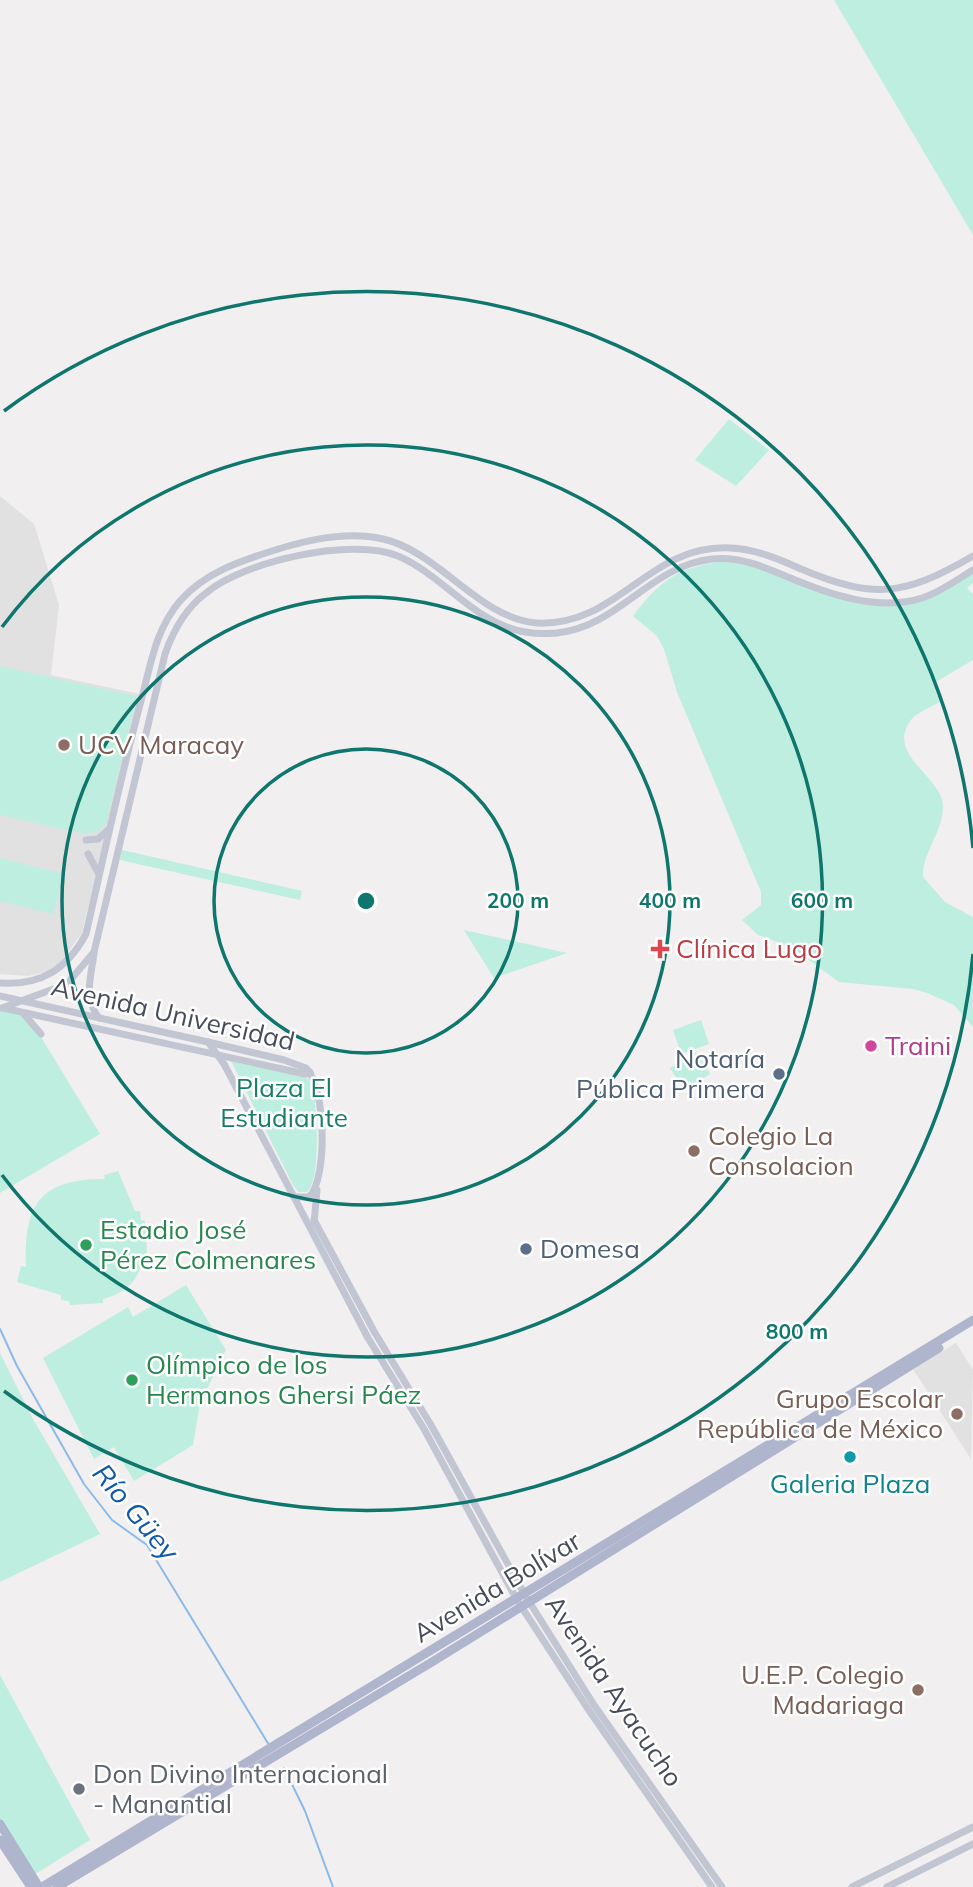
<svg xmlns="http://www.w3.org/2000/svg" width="973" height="1887" font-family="Mulish,sans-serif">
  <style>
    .education { fill: #e2e1e1 }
    .green { fill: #beeedf }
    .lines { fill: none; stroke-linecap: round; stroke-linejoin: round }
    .stream { stroke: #8bbaea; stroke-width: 2 }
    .minor { stroke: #c2c6d3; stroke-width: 7 }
    .major { stroke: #afb5cd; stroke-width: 9 }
    .ring { fill: none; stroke: #0f766e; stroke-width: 3.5 }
    .education-dot { fill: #8d6e63; stroke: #fff; stroke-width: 2.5 }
    .health-dot { fill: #e0444e; stroke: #fff; stroke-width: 2.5 }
    .hotel-dot { fill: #d1479c; stroke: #fff; stroke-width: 2.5 }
    .service-dot { fill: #5c6f8a; stroke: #fff; stroke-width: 2.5 }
    .leisure-dot { fill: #2e9e5b; stroke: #fff; stroke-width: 2.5 }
    .culture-dot { fill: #0f9aa8; stroke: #fff; stroke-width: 2.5 }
    .worship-dot { fill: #6b7280; stroke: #fff; stroke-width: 2.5 }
    .labels { text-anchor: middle; stroke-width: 5; stroke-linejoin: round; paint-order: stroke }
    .education-label { font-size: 26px; fill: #785e54; stroke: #fff; text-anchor: start }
    .health-label { font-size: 26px; fill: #be3a42; stroke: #fff; text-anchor: start }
    .street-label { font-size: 26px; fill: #474c5c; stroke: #fff }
    .hotel-label { font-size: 26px; fill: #b23c85; stroke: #fff; text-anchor: start }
    .service-label { font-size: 26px; fill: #4e5e75; stroke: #fff; text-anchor: end }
    .park-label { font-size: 26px; fill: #187c69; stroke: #fff }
    .leisure-label { font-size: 26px; fill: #27864d; stroke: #fff; text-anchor: start }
    .culture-label { font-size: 26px; fill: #0d838f; stroke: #fff }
    .worship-label { font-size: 26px; fill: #5b616d; stroke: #fff; text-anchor: start }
    .water-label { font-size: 28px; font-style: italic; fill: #0f59a7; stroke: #fff }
    .centre { fill: #0f766e; stroke: #fff; stroke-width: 3.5 }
    .ring-label { font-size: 21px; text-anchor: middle; font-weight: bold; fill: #0f766e; stroke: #fff; stroke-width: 5; stroke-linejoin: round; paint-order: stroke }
  </style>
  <rect width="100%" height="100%" fill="#f1efef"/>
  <!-- education -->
  <g class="education">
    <polygon points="0,496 34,524 59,605 51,675 140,694 82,933 61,962 46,972 28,976 0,974"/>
    <polygon points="956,1343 973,1370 971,1459 913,1369"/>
  </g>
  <!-- green -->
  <g class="green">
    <polygon points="834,0 973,0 973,235"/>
    <polygon points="729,419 769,450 736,486 695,460"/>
    <path d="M737,559c52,19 128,57 183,40 18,-6 37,-20 53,-29v13l-6,5 6,6v66l-39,23 9,17c-9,6 -26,12 -32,20 -26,34 30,56 32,85 1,26 -21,47 -20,72l22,25 28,15v110l-19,-22 -27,-12 -14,-4 -74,-7 -48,-35 -33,-12 -16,-15 19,-15v-13l-84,-200 -13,-43 -7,-13 -24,-20c32,-43 52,-50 104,-57z"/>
    <polygon points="0,666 137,696 106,824 96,832 85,834 0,815"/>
    <polygon points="122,850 302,891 300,900 120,860"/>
    <polygon points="0,858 64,874 53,914 0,901"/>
    <polygon points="464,930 567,953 494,978"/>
    <polygon points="0,1009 27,1014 100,1134 0,1193"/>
    <polygon points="701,1020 709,1044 681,1054 673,1030"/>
    <polygon points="696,1052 710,1074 684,1090 670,1068"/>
    <path d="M231,1061l76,16 6,8c3,21 9,93 -6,107h-8l-5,-5z"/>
    <path d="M118,1171l17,40h5l1,9 4,1 2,35h-4c-3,24 -17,37 -40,43v4l-33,2 -1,-4 -8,-1v-5l-44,-13 4,-16 5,1c-2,-62 13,-88 79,-88l-1,-4z"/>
    <polygon points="186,1285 226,1350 200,1403 193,1445 134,1481 114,1447 94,1459 43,1358 128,1307 133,1317"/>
    <polygon points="0,1353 33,1419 100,1534 0,1582"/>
    <polygon points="0,1675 90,1840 32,1876 0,1820"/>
  </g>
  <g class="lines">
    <!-- stream -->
    <g class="stream">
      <polyline points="0,1329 17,1366 84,1484 112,1520 147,1545 269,1745"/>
      <polyline points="284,1768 305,1811 333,1887"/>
    </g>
    <!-- minor -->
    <g class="minor">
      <polyline points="86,840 98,839 109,829"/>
      <polyline points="88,854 99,874"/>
      <path d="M94,953c-3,25 -11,44 5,65"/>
      <path d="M0,983c41,3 67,-14 86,-49 18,-79 35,-159 56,-237 9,-34 14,-68 38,-96 24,-28 60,-40 95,-51 35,-11 72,-19 108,-11 55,12 97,80 154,84 81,4 112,-80 194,-75 24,1 48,11 70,21 74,31 103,27 172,-13"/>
      <path d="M0,996l208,46 76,18 22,8c20,18 22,111 3,129h-15"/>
      <path d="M2,1008l65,-24 27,-32 71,-298c8,-23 21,-46 41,-61 38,-32 146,-56 192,-37 45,19 77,68 127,76 86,14 115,-65 187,-73 27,-3 52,8 76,18 40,17 91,35 134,21 19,-6 34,-18 51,-28"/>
      <polyline points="3,1008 305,1074 310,1072"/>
      <polyline points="23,1013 41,1034"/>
      <polyline points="208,1042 224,1064 368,1338 424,1429 517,1600 588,1709 712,1887"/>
      <polyline points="314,1220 375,1333 431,1425 525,1595 594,1705 722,1887"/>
      <polyline points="314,1224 317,1190"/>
      <polyline points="852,1887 973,1827"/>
      <polyline points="887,1887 973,1844"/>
    </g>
    <!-- major -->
    <g class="major">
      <polyline points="0,1824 39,1887"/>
      <polyline points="0,1840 31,1887"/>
      <polyline points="42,1887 973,1320"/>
      <polyline points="57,1887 432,1662 939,1348"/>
    </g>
  </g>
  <!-- distance rings -->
  <g class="ring">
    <circle cx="366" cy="901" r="152"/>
    <circle cx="366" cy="901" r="304"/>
    <path d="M2 627A456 456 0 1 1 2 1175"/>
    <path d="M973 954A609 609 0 0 1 4 1391M4 411A609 609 0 0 1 973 848"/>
  </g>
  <!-- markers -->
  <g class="education-dot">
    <circle cx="64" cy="745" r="7"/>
    <circle cx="694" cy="1151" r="7"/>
    <circle cx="957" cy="1414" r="7"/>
    <circle cx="918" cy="1690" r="7"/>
  </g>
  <path class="health-dot" d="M656.5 938.5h7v7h7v7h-7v7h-7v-7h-7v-7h7z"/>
  <circle class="hotel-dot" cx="871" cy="1046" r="7"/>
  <g class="service-dot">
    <circle cx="779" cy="1074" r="7"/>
    <circle cx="526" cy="1249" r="7"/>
  </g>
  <g class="leisure-dot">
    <circle cx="86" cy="1245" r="7"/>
    <circle cx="132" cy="1380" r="7"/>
  </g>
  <circle class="culture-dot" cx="850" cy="1457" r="7"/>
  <circle class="worship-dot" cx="79" cy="1789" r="7"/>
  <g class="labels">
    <!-- education labels -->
    <g class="education-label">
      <text x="78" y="754">UCV Maracay</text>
      <text x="708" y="1145">Colegio La<tspan x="708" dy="30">Consolacion</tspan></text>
      <text x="943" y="1408" text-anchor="end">Grupo Escolar<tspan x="943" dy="30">República de México</tspan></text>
      <text x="904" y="1684" text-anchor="end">U.E.P. Colegio<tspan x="904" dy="30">Madariaga</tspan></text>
    </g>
    <!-- health labels -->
    <g class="health-label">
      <text x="676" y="958">Clínica Lugo</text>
    </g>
    <!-- street labels -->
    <g class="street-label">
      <text transform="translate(173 1014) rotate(13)" y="9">Avenida Universidad</text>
      <text transform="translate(497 1587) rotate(-31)" y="9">Avenida Bolívar</text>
      <text transform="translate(614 1691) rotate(56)" y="9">Avenida Ayacucho</text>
    </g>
    <!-- hotel labels -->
    <g class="hotel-label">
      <text x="885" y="1055">Traini</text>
    </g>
    <!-- service labels -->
    <g class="service-label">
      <text x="765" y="1068">Notaría<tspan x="765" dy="30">Pública Primera</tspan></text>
      <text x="540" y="1258" text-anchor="start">Domesa</text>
    </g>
    <!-- park labels -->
    <g class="park-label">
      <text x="284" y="1097">Plaza El<tspan x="284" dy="30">Estudiante</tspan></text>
    </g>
    <!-- leisure labels -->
    <g class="leisure-label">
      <text x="100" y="1239">Estadio José<tspan x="100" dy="30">Pérez Colmenares</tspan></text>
      <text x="146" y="1374">Olímpico de los<tspan x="146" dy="30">Hermanos Ghersi Páez</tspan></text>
    </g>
    <!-- culture labels -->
    <g class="culture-label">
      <text x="850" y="1493">Galeria Plaza</text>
    </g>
    <!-- worship labels -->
    <g class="worship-label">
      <text x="93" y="1783">Don Divino Internacional<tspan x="93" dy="30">- Manantial</tspan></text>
    </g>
    <!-- water labels -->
    <g class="water-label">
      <text transform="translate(136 1512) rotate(50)" y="10">Río Güey</text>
    </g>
  </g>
  <circle cx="366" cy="901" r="10" class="centre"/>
  <g class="ring-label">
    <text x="518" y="908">200 m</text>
    <text x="670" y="908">400 m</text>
    <text x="822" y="908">600 m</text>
    <text x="797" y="1339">800 m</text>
  </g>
</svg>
